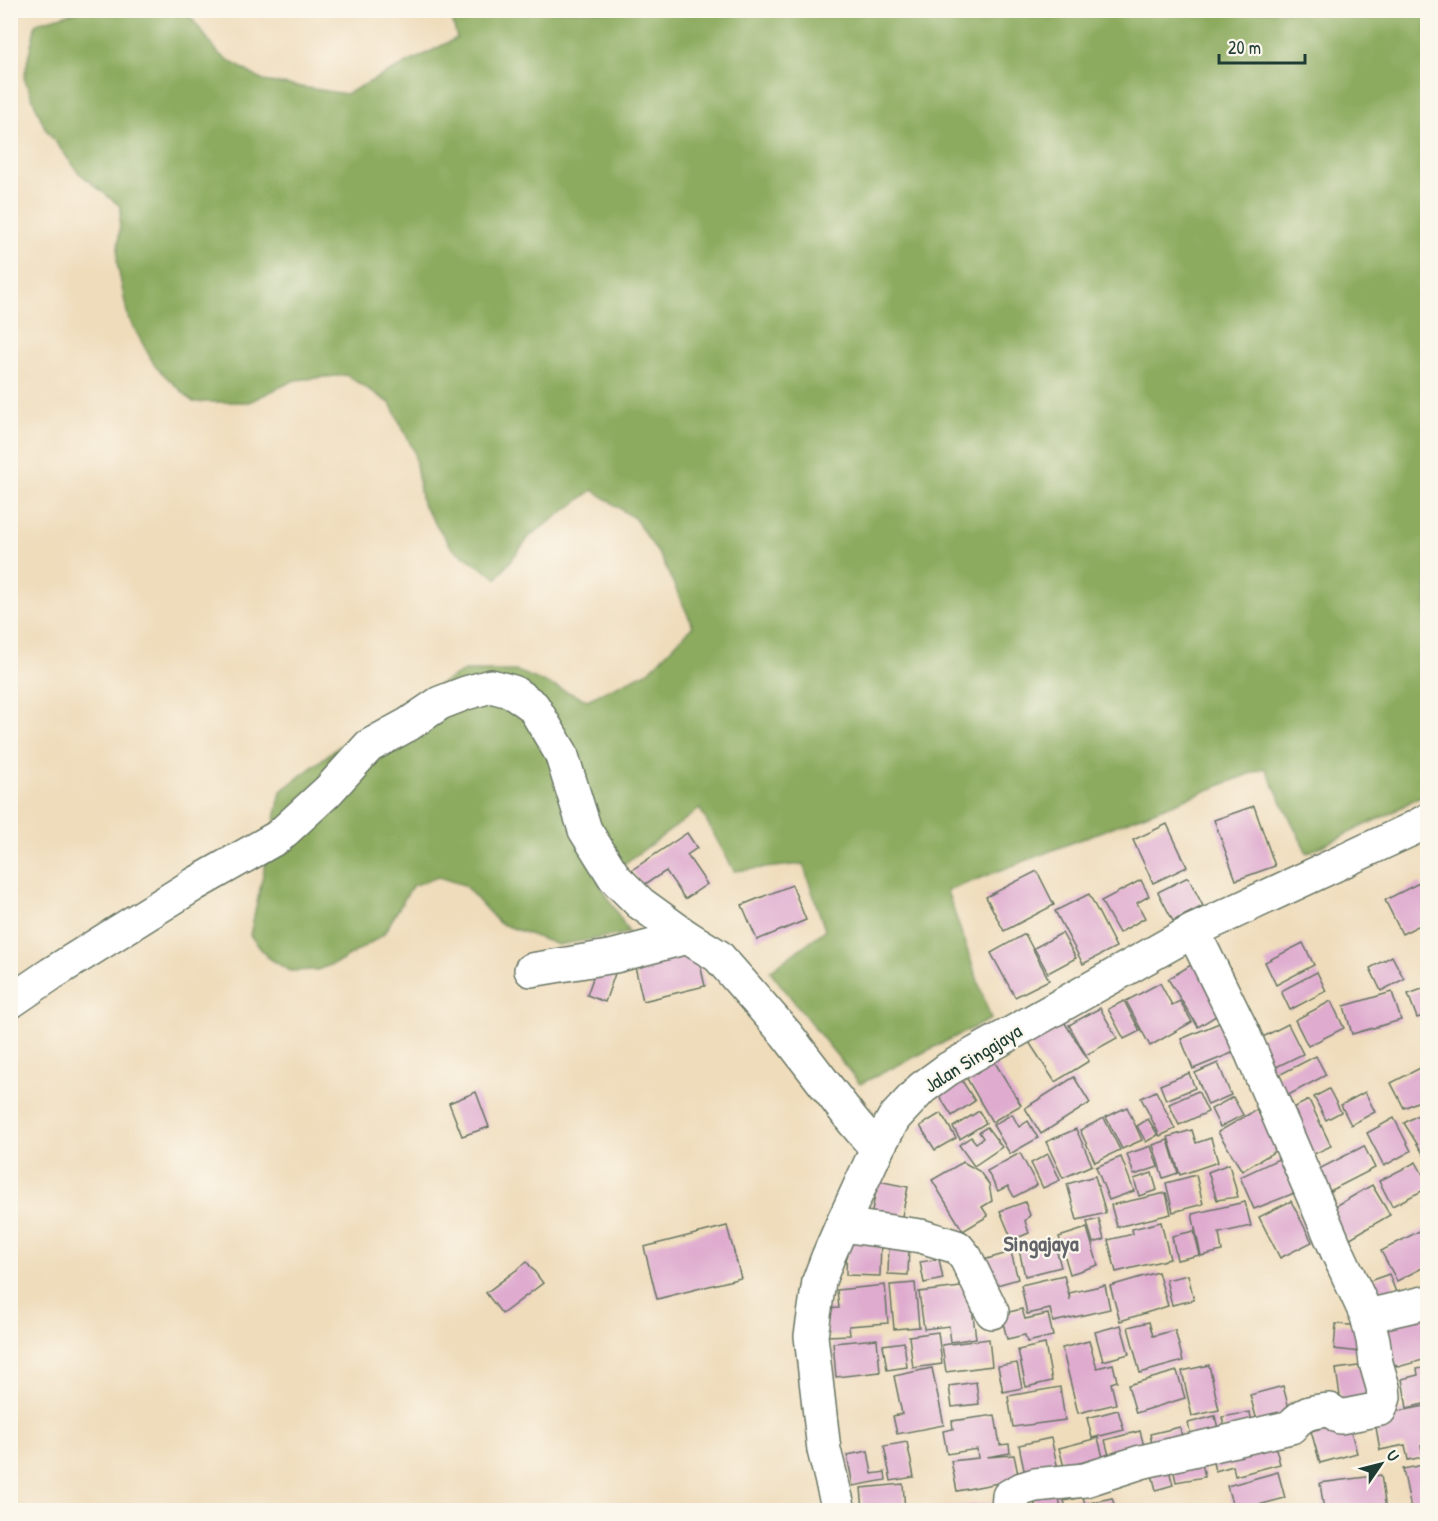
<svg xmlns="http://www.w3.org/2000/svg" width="1438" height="1521" font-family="'Patrick Hand',sans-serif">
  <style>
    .forest { fill: #8cab5e; stroke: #567449; stroke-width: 1.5 }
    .building { fill: #dfaccf }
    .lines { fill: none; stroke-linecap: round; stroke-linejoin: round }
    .minor-casing { stroke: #687563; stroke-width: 36 }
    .minor { stroke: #fff; stroke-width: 33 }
    .labels { text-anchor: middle; stroke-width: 4.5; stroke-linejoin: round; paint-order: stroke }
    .street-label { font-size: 20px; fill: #1f3d34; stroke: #fbf7ec }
    .quarter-label { font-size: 22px; font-weight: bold; fill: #62646a; stroke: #fbf7ec }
  </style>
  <rect width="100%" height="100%" fill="#fbf7ec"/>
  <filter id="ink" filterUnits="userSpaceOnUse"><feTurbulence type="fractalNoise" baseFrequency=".0167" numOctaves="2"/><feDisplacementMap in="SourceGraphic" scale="12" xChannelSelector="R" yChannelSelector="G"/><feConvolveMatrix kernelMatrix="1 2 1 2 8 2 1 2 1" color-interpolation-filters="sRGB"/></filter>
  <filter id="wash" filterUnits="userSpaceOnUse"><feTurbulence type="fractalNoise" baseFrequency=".008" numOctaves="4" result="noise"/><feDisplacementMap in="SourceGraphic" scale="24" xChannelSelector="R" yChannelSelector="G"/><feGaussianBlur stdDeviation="1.35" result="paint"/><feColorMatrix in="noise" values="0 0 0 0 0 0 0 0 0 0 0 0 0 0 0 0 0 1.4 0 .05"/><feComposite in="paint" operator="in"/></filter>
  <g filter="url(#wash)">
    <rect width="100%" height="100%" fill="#efdcbb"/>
    <!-- forest -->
    <polygon class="forest" points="170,10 189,15 220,55 263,81 346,94 457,38 450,11 1427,11 1427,792 1393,812 1307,853 1265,768 947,891 991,1019 860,1084 821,1036 770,971 825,930 803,864 734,871 700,809 599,882 629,933 558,945 499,923 464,885 438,877 412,886 383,935 341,961 317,970 290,971 267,957 250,935 281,791 372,721 464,671 517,671 587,700 649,671 693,626 662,559 635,519 593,490 530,536 497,578 452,548 422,504 414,451 390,403 346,375 295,380 249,402 193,402 155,366 128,317 117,263 121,207 78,172 45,128 24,78 36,23 80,11"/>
    <g id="blocks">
      <!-- building -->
      <g class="building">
        <polygon points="1254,806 1275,866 1236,880 1214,820"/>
        <polygon points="1167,824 1187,867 1153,883 1133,840"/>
        <polygon points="687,833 697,848 687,855 707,884 685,899 666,871 642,886 632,870"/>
        <polygon points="1037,871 1054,905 1004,931 986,897"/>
        <polygon points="1188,877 1203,906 1173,921 1158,892"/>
        <polygon points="1141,880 1149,896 1137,903 1145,918 1119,933 1101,901"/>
        <polygon points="1419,883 1428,901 1428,921 1402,934 1385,900"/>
        <polygon points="792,885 806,920 757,940 742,905"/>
        <polygon points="1089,894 1116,947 1083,964 1055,911"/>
        <polygon points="1062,933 1076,958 1048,973 1034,948"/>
        <polygon points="1025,934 1049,980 1015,997 991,953"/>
        <polygon points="1303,943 1314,965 1276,985 1265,962"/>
        <polygon points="696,947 705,986 643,1001 634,962"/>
        <polygon points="1392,956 1404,979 1381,991 1370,968"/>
        <polygon points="1199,960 1229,1008 1198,1027 1168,979"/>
        <polygon points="599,961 617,968 605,1002 587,995"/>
        <polygon points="1317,972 1326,991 1290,1010 1281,991"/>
        <polygon points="1160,983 1172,1005 1180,1001 1192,1022 1150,1046 1126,1001"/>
        <polygon points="1428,987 1428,1014 1417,1018 1408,994"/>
        <polygon points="1392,992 1401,1020 1352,1034 1344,1006"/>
        <polygon points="1124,1001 1140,1031 1124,1039 1108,1009"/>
        <polygon points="1331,1001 1344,1028 1308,1046 1295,1020"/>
        <polygon points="1100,1008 1117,1038 1086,1055 1069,1025"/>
        <polygon points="1061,1017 1089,1061 1055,1082 1027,1039"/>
        <polygon points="1224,1021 1237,1051 1193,1069 1181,1039"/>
        <polygon points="1288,1024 1303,1054 1266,1072 1251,1043"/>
        <polygon points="1316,1056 1326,1075 1283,1098 1273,1078"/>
        <polygon points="994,1061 1021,1105 992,1122 966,1077"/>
        <polygon points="1218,1063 1231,1095 1208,1105 1195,1073"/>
        <polygon points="1428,1064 1428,1097 1404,1108 1391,1083"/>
        <polygon points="1189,1073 1195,1088 1166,1100 1160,1085"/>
        <polygon points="959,1076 975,1101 952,1116 936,1091"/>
        <polygon points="1074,1077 1090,1103 1041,1134 1025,1108"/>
        <polygon points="1329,1089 1341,1112 1326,1120 1314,1097"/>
        <polygon points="1156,1091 1175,1129 1160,1136 1141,1098"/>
        <polygon points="1198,1091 1208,1112 1179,1125 1169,1104"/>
        <polygon points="476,1092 489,1127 462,1136 449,1103"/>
        <polygon points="1365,1092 1375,1112 1351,1125 1341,1105"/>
        <polygon points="1233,1097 1243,1115 1220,1127 1211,1109"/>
        <polygon points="1309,1100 1331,1146 1306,1158 1283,1113"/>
        <polygon points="1127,1107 1142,1140 1122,1149 1106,1117"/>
        <polygon points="1428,1109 1428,1153 1424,1155 1404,1123"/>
        <polygon points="1256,1110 1284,1146 1242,1171 1218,1132"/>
        <polygon points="979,1111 986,1123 960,1139 953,1127"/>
        <polygon points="941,1113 956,1138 935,1150 920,1126"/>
        <polygon points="1012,1114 1019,1127 1028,1121 1038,1138 1010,1154 993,1125"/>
        <polygon points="1104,1118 1120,1150 1095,1162 1080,1130"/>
        <polygon points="1394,1118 1411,1151 1384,1166 1367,1133"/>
        <polygon points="1148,1119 1158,1135 1146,1142 1137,1126"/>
        <polygon points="987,1127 1002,1147 974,1166 959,1145 971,1137 976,1143 983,1138 979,1132"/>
        <polygon points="1076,1129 1092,1165 1063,1178 1046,1142"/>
        <polygon points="1192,1130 1196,1143 1211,1138 1218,1162 1180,1175 1168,1137"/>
        <polygon points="1168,1140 1178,1173 1163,1178 1153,1145"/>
        <polygon points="1151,1146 1158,1167 1134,1175 1127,1154"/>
        <polygon points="1364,1146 1375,1168 1328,1192 1317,1170"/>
        <polygon points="1020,1153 1037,1185 1014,1197 1008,1186 998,1191 987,1171"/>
        <polygon points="1048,1154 1060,1180 1043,1188 1031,1163"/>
        <polygon points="1287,1155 1302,1190 1254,1209 1240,1177"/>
        <polygon points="1121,1157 1134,1191 1109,1200 1096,1167"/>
        <polygon points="963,1162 979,1171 989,1184 992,1201 982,1207 988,1216 963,1231 932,1180"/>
        <polygon points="1416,1162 1428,1184 1428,1188 1392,1206 1379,1181"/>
        <polygon points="1229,1164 1238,1197 1217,1200 1208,1172"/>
        <polygon points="1152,1173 1157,1190 1139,1196 1134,1179"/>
        <polygon points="1196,1175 1203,1204 1173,1212 1166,1183"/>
        <polygon points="1095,1176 1106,1213 1077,1220 1067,1184"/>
        <polygon points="878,1181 908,1187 900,1226 870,1221"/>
        <polygon points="1372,1185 1390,1215 1347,1240 1329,1210"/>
        <polygon points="1166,1193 1171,1214 1117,1227 1111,1205"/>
        <polygon points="1291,1201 1312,1242 1280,1258 1259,1217"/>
        <polygon points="1025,1202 1030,1215 1025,1221 1029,1233 1012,1240 1000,1211"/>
        <polygon points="1245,1202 1251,1226 1219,1233 1222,1251 1201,1256 1192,1214"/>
        <polygon points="1099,1219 1104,1240 1093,1243 1087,1222"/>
        <polygon points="1161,1222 1170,1259 1116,1272 1108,1240 1133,1234 1132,1229"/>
        <polygon points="727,1226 741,1278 657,1299 644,1247"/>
        <polygon points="1087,1228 1098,1265 1070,1274 1059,1237"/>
        <polygon points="1425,1228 1428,1232 1428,1265 1397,1281 1381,1251"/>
        <polygon points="1194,1231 1200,1255 1177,1260 1172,1236"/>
        <polygon points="847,1237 881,1238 880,1276 846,1275"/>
        <polygon points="1054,1241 1061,1267 1025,1276 1019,1250"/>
        <polygon points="889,1244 909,1245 908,1275 888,1274"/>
        <polygon points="1011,1252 1018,1279 987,1288 980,1261"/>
        <polygon points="939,1259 943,1279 924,1283 920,1262"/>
        <polygon points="527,1262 543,1283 502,1314 486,1293"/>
        <polygon points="1158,1272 1168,1306 1120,1321 1110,1286"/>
        <polygon points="1389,1274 1399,1300 1371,1310 1361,1284"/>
        <polygon points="1064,1275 1070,1300 1069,1293 1105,1285 1110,1309 1053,1322 1050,1309 1027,1314 1021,1285"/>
        <polygon points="1188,1275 1194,1300 1172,1305 1166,1280"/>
        <polygon points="915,1283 919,1327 894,1329 890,1285"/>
        <polygon points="885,1285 888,1323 849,1326 850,1335 827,1336 825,1309 839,1308 837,1290"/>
        <polygon points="969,1286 976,1338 951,1342 949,1326 924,1329 919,1292"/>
        <polygon points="1428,1307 1428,1343 1425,1344 1423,1360 1398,1367 1391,1361 1372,1321"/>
        <polygon points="1022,1309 1025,1319 1048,1314 1053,1336 1027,1342 1025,1335 1007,1339 1001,1314"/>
        <polygon points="1149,1322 1153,1336 1175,1330 1183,1361 1140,1373 1128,1327"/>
        <polygon points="1336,1324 1363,1326 1361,1352 1334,1349"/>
        <polygon points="1121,1325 1129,1354 1103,1361 1095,1332"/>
        <polygon points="938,1332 942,1364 913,1368 909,1336"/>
        <polygon points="877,1339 880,1372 836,1377 833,1343"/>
        <polygon points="989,1339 992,1366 946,1372 942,1345"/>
        <polygon points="1089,1341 1097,1368 1113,1364 1117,1381 1111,1383 1116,1404 1078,1413 1062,1348"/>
        <polygon points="904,1342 907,1367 887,1370 883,1345"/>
        <polygon points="1045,1344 1052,1381 1026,1387 1018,1350"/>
        <polygon points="1017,1363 1022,1388 1003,1392 998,1366"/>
        <polygon points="1373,1364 1378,1405 1342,1410 1336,1369"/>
        <polygon points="1209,1365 1219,1410 1192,1416 1182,1371"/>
        <polygon points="1428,1367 1428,1403 1407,1408 1402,1379 1418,1375 1417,1369"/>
        <polygon points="932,1368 944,1425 897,1434 893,1416 902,1414 894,1376"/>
        <polygon points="1177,1371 1185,1398 1136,1413 1128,1385"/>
        <polygon points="976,1382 979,1404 952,1407 949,1386"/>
        <polygon points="1283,1386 1292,1420 1259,1428 1250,1395"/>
        <polygon points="1060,1387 1065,1420 1013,1427 1008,1396"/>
        <polygon points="1425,1406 1428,1420 1428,1444 1421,1445 1423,1457 1408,1460 1405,1445 1380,1450 1374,1416"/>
        <polygon points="1118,1410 1124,1430 1092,1438 1087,1418"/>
        <polygon points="1250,1412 1253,1430 1226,1435 1222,1417"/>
        <polygon points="995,1415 1000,1445 1009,1444 1010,1453 987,1457 1014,1455 1019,1479 957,1491 951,1461 978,1458 977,1449 947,1454 943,1431 953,1429 952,1421"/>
        <polygon points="1215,1416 1220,1437 1193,1444 1188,1423"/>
        <polygon points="1348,1421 1357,1453 1320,1463 1311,1431"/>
        <polygon points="1180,1427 1184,1447 1154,1454 1150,1434"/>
        <polygon points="1140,1431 1146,1454 1111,1463 1105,1440"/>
        <polygon points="1273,1437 1280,1464 1235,1476 1233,1466 1215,1471 1211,1454"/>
        <polygon points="1051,1438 1058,1469 1025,1475 1019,1445"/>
        <polygon points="1098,1438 1103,1457 1064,1467 1059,1448"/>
        <polygon points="907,1442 914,1477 891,1481 884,1446"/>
        <polygon points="868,1451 872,1474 885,1472 886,1480 853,1486 847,1455"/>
        <polygon points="1201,1458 1205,1477 1176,1482 1172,1463"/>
        <polygon points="1167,1462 1173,1485 1156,1490 1150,1467"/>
        <polygon points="1428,1464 1428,1506 1411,1509 1403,1469"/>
        <polygon points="1278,1472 1285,1498 1251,1507 1252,1510 1234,1510 1227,1486"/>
        <polygon points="1381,1475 1386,1510 1324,1510 1320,1483"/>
        <polygon points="903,1484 905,1510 863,1510 861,1488"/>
        <polygon points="1058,1492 1061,1510 1036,1510 1033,1496"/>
        <polygon points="1083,1497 1085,1504 1112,1498 1116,1510 1067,1510 1064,1501"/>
        <polygon points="992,1503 992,1510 934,1510 934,1508"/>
      </g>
    </g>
  </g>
  <g filter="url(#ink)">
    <use href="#blocks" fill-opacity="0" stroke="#687563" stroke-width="1.5"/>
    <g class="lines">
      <!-- minor casing -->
      <g class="minor-casing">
        <g id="minor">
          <polyline points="531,970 615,956 687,937"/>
          <polyline points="10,1002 51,974 195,884 278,837 328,791 369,746 409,724 440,703 466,693 491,686 513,692 533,706 561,753 585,830 615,878 640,903 687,937 718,956 787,1035 853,1121 877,1149"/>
          <polyline points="842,1225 921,1236 957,1247 966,1258 992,1312"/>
          <polyline points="1367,1316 1428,1302"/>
          <polyline points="839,1510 824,1450 811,1336 819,1281 828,1257 842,1225 877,1149 894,1118 922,1088 948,1069 1193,931 1412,829 1428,820"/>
          <path d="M1008,1510l1,-14 13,-7 13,-4 50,-5 56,-18 150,-35c11,-14 21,-16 39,-17l10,7 40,-8 4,-12 -1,-10 -7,-24 -3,-23 -6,-24 -30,-65 -94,-218 -50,-102"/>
        </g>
      </g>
      <!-- minor -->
      <use href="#minor" class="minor"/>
    </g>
  </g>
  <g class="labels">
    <!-- street labels -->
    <g class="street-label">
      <text transform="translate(973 1058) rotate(-32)" y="7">Jalan Singajaya</text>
    </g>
    <!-- quarter labels -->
    <g class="quarter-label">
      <text x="1041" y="1251">Singajaya</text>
    </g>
  </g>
  <!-- margin -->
  <rect width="1438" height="1521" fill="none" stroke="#fbf7ec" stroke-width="36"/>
  <!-- north arrow -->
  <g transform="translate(1381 1464) rotate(55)" stroke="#fbf7ec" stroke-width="4.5" paint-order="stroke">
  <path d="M0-4.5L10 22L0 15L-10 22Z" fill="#1f3d34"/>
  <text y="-9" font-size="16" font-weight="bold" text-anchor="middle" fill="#1f3d34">U</text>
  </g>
  <!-- scale -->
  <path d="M1219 54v9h86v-9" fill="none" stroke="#1f3d34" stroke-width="3"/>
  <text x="1228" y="54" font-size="18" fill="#1f3d34" stroke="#fbf7ec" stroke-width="4.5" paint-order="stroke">20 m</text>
</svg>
